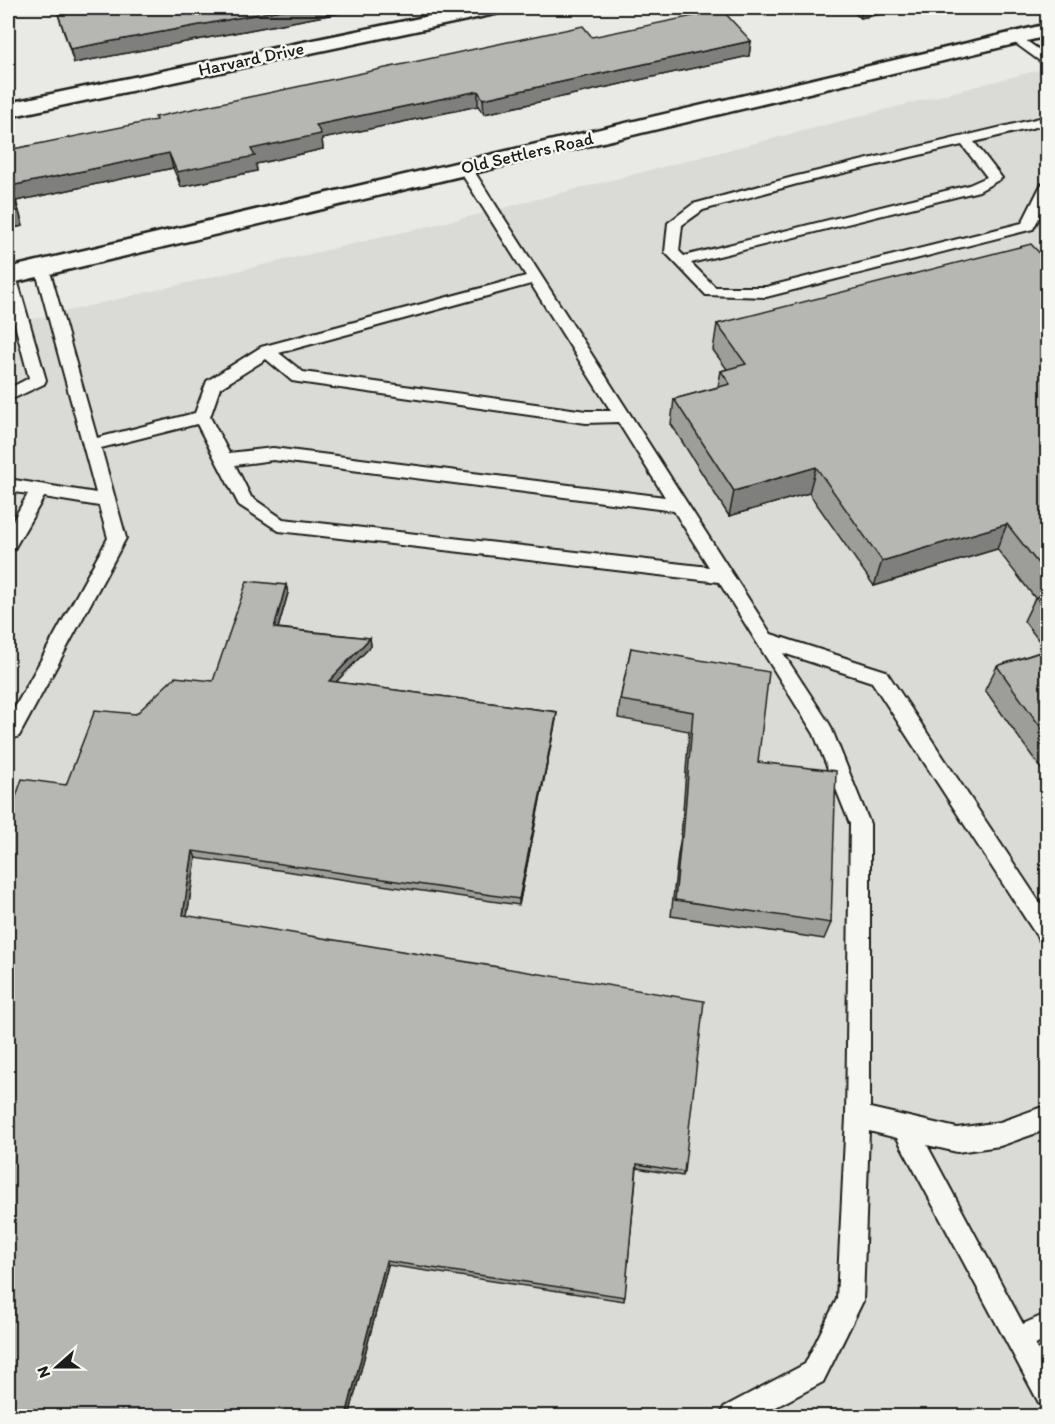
<svg xmlns="http://www.w3.org/2000/svg" width="1055" height="1424" font-family="Itim,sans-serif">
  <style>
    .built { fill: #dadad6 }
    .lines { fill: none; stroke-linecap: round; stroke-linejoin: round }
    .lane-casing { stroke: #1c1c1c; stroke-width: 4 }
    .street-casing { stroke: #1c1c1c; stroke-width: 5 }
    .secondary-casing { stroke: #1c1c1c; stroke-width: 5 }
    .lane { fill: #f6f6f2; fill-rule: evenodd }
    .street { fill: #f6f6f2; fill-rule: evenodd }
    .secondary { fill: #f6f6f2; fill-rule: evenodd }
    .wall { fill: #9d9d9a; stroke: #1c1c1c; stroke-width: 1.5 }
    .shaded-wall { fill: #7f7f7d; stroke: #1c1c1c; stroke-width: 1.5 }
    .building { fill: #b6b6b3; stroke: #1c1c1c; stroke-width: 1.5 }
    .labels { text-anchor: middle; stroke-width: 5; stroke-linejoin: round; paint-order: stroke }
    .far-street-label { font-size: 18px; fill: #1c1c1c; stroke: #f6f6f2 }
  </style>
  <rect width="100%" height="100%" fill="#e9e9e5"/>
  <filter id="ink" filterUnits="userSpaceOnUse"><feTurbulence type="fractalNoise" baseFrequency=".0167" numOctaves="2"/><feDisplacementMap in="SourceGraphic" scale="12" xChannelSelector="R" yChannelSelector="G"/><feConvolveMatrix kernelMatrix="1 2 1 2 8 2 1 2 1" color-interpolation-filters="sRGB"/></filter>
  <g filter="url(#ink)">
    <!-- built -->
    <polygon class="built" points="1047,68 1047,1416 8,1416 8,325 476,215"/>
    <g class="lines">
      <!-- lane casing -->
      <g class="lane-casing">
        <g id="lane">
          <polygon points="1015,33 1048,56 1048,67 1011,40 1009,37 1011,34"/>
          <path d="M1048,116v8l-74,18 28,36 -23,13 -288,72 24,24h51l256,-64 19,-38 7,-4v20l-15,28 -267,68 -60,-2 -41,-43 3,-29 25,-19 100,-27zM962,145l25,32 -18,8 -285,71 -5,-5 3,-26 21,-15 94,-26z"/>
          <path d="M465,164l7,4 299,466 115,37 162,244v29l-8,-3 -168,-259 -89,-29 47,72 40,99v284l87,20 43,-6 48,-17v24l-48,17 -43,6 -30,-7 96,179 25,-11v26l-13,6 13,22v40l-9,-4 -142,-265 -28,-7 -6,170 -40,81 -64,34h-39l4,-9 81,-43 32,-65 9,-182 4,-293 -36,-90 -95,-152 -440,-51 -40,-26 -42,-81 -96,24 25,90 -107,198 -11,5v-21l100,-182 -9,-32 -55,-9 -30,52 -6,1v-21l20,-35 -20,-3v-12l88,14 -61,-225 2,-3h10l2,3 48,170 98,-25 12,-32 54,-34 265,-71 -68,-108zM531,284l80,127h-25l-283,-39 -24,-19zM266,359l26,22 6,1 288,41 32,-1 47,75 -392,-49 -44,5 -19,-36 10,-29zM273,460l401,51 35,56 -426,-48 -32,-22 -16,-32z"/>
          <polygon points="9,271 16,276 46,380 44,384 8,401 8,389 29,378 8,298"/>
        </g>
      </g>
      <!-- street casing -->
      <g class="street-casing">
        <polygon id="street" points="468,8 505,8 502,12 495,14 8,117 8,103"/>
      </g>
      <!-- secondary casing -->
      <g class="secondary-casing">
        <polygon id="secondary" points="1048,24 1048,36 8,284 8,268"/>
      </g>
      <!-- lane -->
      <use href="#lane" class="lane"/>
      <!-- street -->
      <use href="#street" class="street"/>
      <!-- secondary -->
      <use href="#secondary" class="secondary"/>
    </g>
    <!-- wall -->
    <g class="wall">
      <polygon points="56,8 350,11 74,63"/>
      <polygon points="849,8 912,8 860,18"/>
      <polygon points="592,37 751,41 749,56 484,114 478,106 322,139 323,149 256,164 257,171 181,187 173,168 16,201 23,226 8,229 8,150"/>
      <polygon points="1047,261 1047,777 985,690 997,666 1046,650 1024,621 1035,598 997,549 874,586 809,493 729,516 671,424 674,399 718,387 721,371 727,369 713,350 717,324"/>
      <polygon points="286,585 288,593 278,628 370,638 371,646 336,682 557,712 556,719 519,905 196,858 187,916 684,1172 682,1176 637,1168 624,1301 388,1265 349,1416 8,1416 66,785 136,714 213,681"/>
      <polygon points="631,648 758,762 831,923 824,939 671,916 678,854 681,837 689,731 618,718 620,700"/>
    </g>
    <!-- shaded-wall -->
    <g class="shaded-wall">
      <polygon points="291,8 349,8 350,11 74,63 70,49"/>
      <polygon points="862,8 912,8 860,18"/>
      <polygon points="751,41 749,56 484,114 483,99"/>
      <polygon points="478,91 478,106 322,139 323,149 256,164 257,171 181,187 177,172 251,149 316,125"/>
      <polygon points="169,153 173,168 16,201 23,226 8,229 8,213 10,186"/>
      <polygon points="816,467 809,493 729,516 734,491"/>
      <polygon points="1007,524 997,549 874,586 882,561"/>
      <polygon points="286,585 288,593 276,635 274,628"/>
      <polygon points="370,638 371,646 330,688 329,681"/>
      <polygon points="557,712 556,719 519,905 519,899"/>
      <polygon points="193,851 196,858 186,922 183,915"/>
      <polygon points="386,1261 388,1265 349,1416 346,1416"/>
    </g>
    <!-- building -->
    <g class="building">
      <polygon points="56,8 291,8 70,49"/>
      <polygon points="722,10 751,41 483,99 478,91 316,125 321,134 251,149 255,156 177,172 169,153 10,186 18,211 8,213 8,150 156,120 155,117 583,26 592,37"/>
      <polygon points="1031,244 1047,261 1047,575 1007,524 882,561 816,467 734,491 674,399 730,384 721,371 746,364 717,324"/>
      <polygon points="247,581 286,585 274,628 370,638 329,681 557,712 519,899 193,851 183,915 704,1001 684,1172 637,1164 625,1297 386,1261 346,1416 8,1416 8,820 22,779 66,785 95,710 136,714 175,677 213,681"/>
      <polygon points="1047,593 1047,612 1036,597"/>
      <polygon points="631,648 769,672 758,762 836,771 831,923 675,900 681,837 683,837 693,712 620,700"/>
      <polygon points="1047,650 1047,736 997,666"/>
    </g>
  </g>
  <g class="labels">
    <!-- far-street labels -->
    <g class="far-street-label">
      <text transform="translate(251 59) rotate(-12)" y="6">Harvard Drive</text>
      <text transform="translate(527 153) rotate(-13)" y="6">Old Settlers Road</text>
    </g>
  </g>
  <!-- margin -->
  <rect width="1055" height="1424" fill="none" stroke="#f6f6f2" stroke-width="30"/>
  <rect x="15" y="15" width="1025" height="1394" fill="none" stroke="#1c1c1c" stroke-width="2" filter="url(#ink)"/>
  <!-- north arrow -->
  <g transform="translate(57 1367) rotate(249)" stroke="#f6f6f2" stroke-width="4.5" paint-order="stroke">
  <path d="M0-4.5L10 22L0 15L-10 22Z" fill="#1c1c1c"/>
  <text y="-9" font-size="16" font-weight="bold" text-anchor="middle" fill="#1c1c1c">N</text>
  </g>
</svg>
